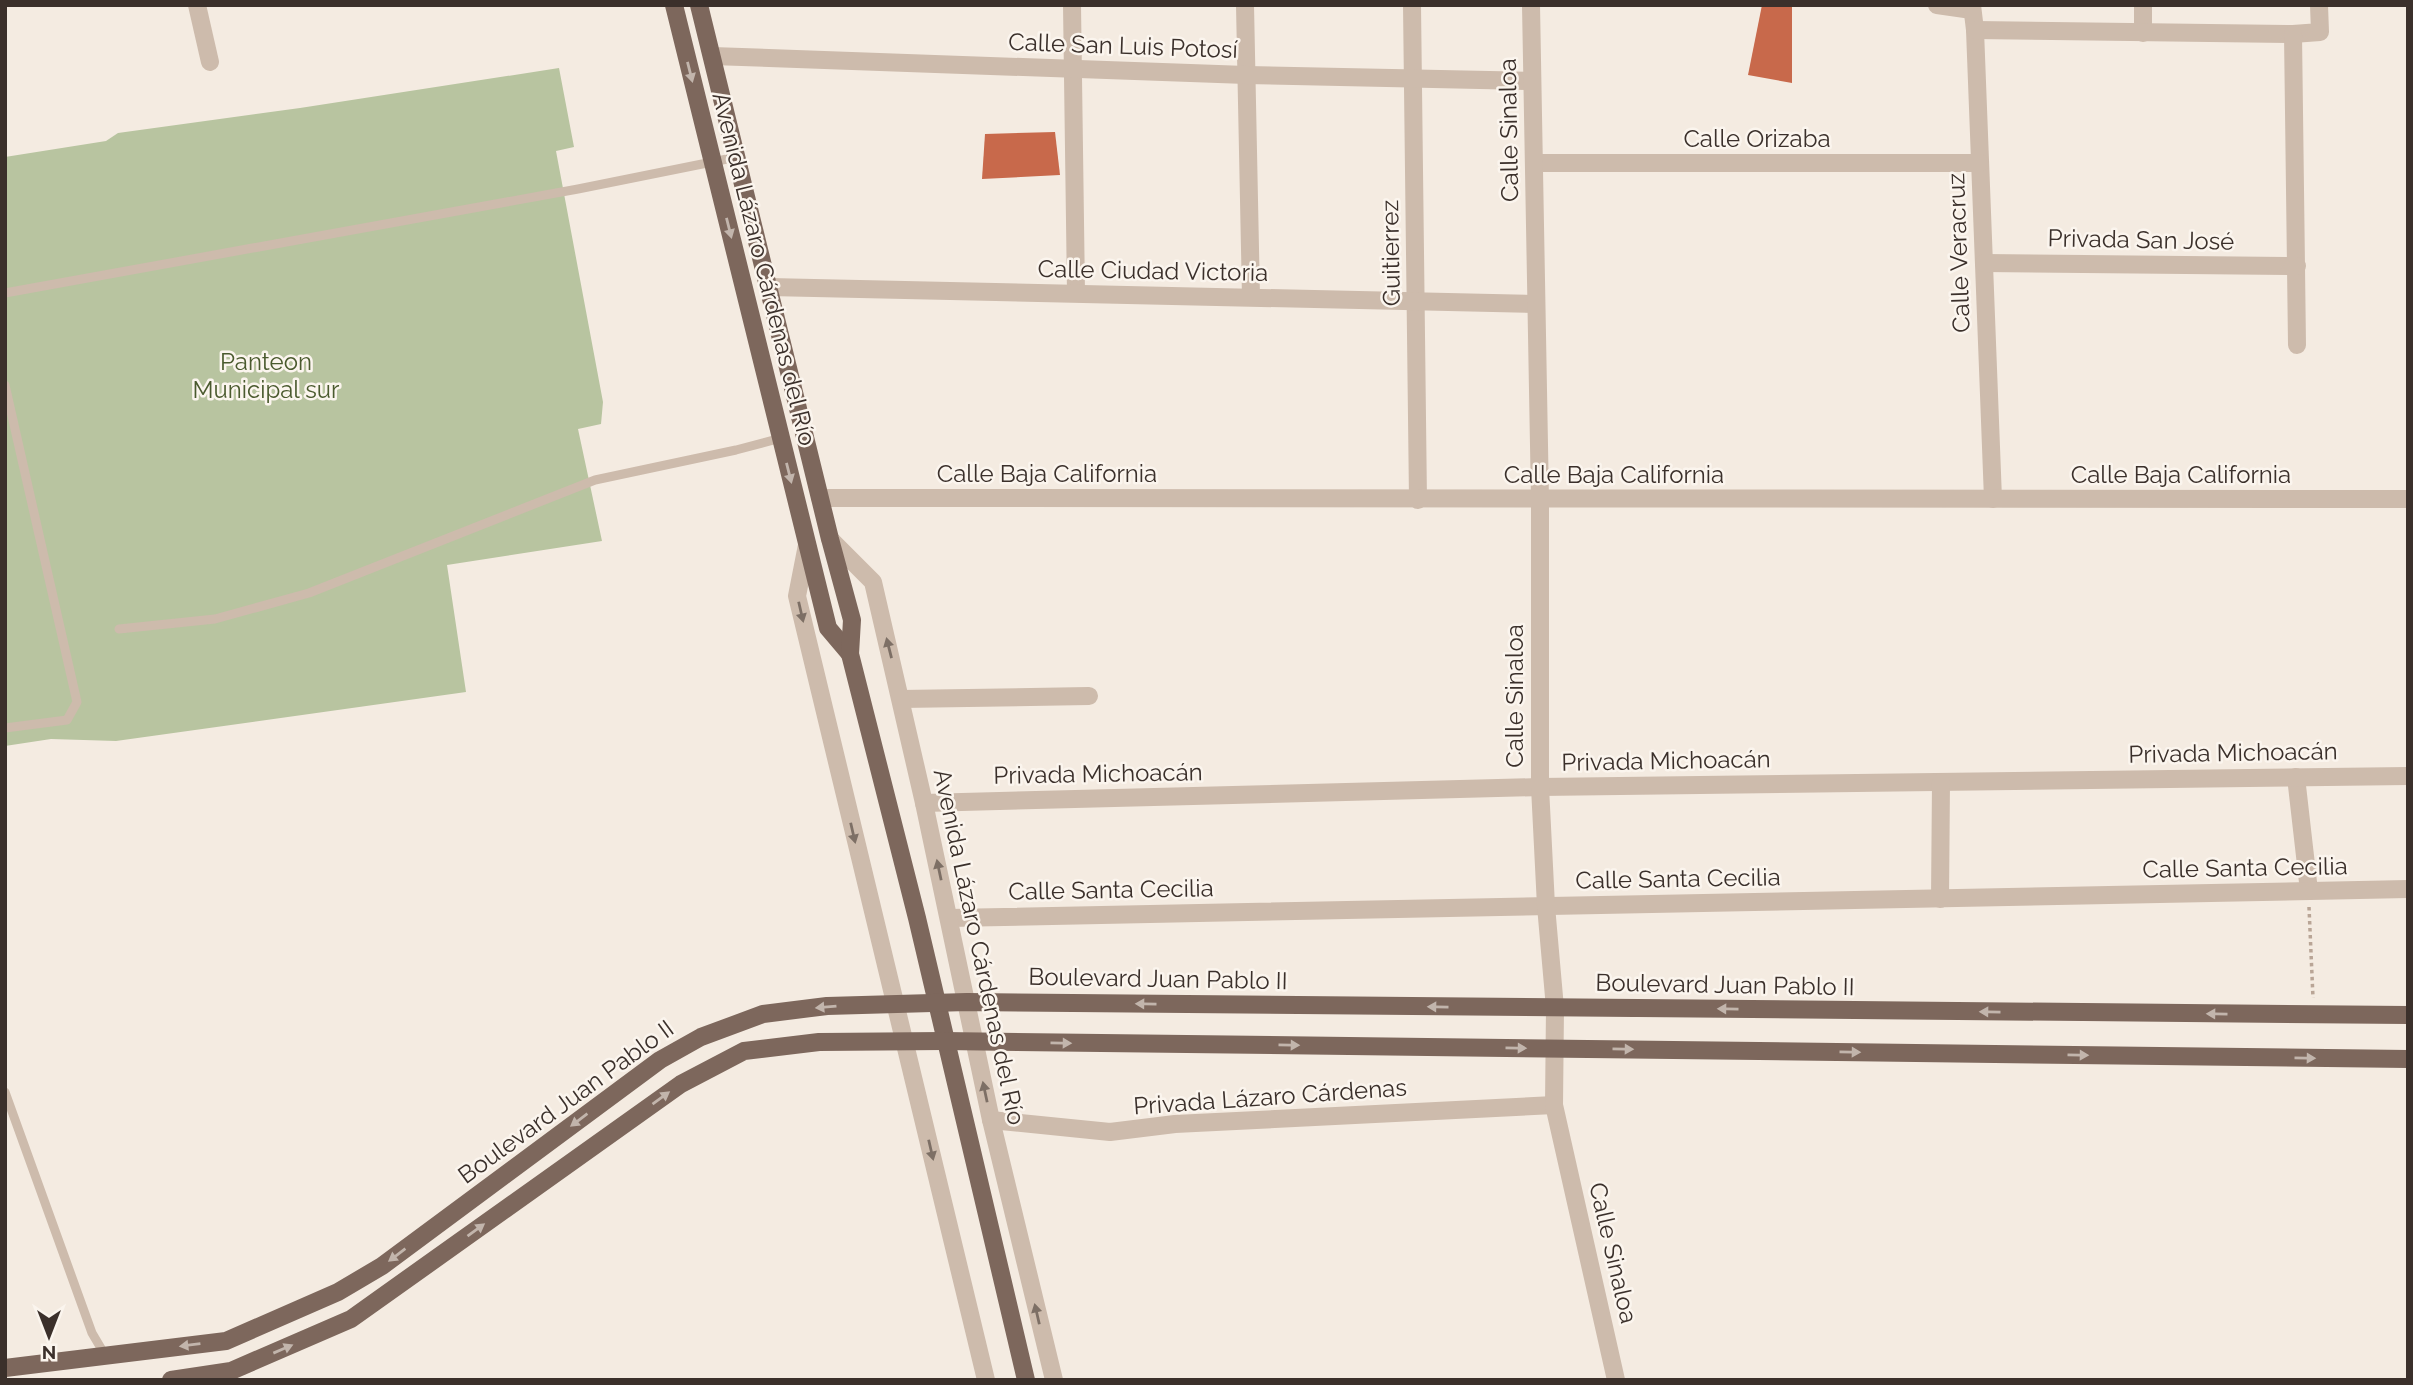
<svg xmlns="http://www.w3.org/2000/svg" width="2413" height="1385" font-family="Raleway,sans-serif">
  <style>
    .green { fill: #b8c4a0 }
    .building { fill: #c8694b }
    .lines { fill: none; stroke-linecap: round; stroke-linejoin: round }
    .path { stroke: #b9a596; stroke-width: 3.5; stroke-dasharray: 3.5 3.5; stroke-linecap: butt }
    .service { stroke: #cdbbac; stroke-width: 9 }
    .minor { stroke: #cdbbac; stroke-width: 18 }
    .tertiary { stroke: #cdbbac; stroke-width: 18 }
    .primary { stroke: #7d675c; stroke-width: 18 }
    .oneway { fill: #c2b5ac }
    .oneway2 { fill: #7d6f65 }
    .labels { text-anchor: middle; stroke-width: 5; stroke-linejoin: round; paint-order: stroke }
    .street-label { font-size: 24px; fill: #3b302b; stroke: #fbf5ee }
    .park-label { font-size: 24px; fill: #4a5a2e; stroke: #fbf5ee }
  </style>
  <rect width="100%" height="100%" fill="#f4ebe1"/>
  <!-- green -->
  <polygon class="green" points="559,68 574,147 556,151 603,402 601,424 578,429 602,541 447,565 466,692 116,741 51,739 5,746 5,157 106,141 118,133 300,108"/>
  <!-- building -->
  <g class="building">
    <polygon points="1762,5 1792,5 1792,83 1748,75"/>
    <polygon points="1055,132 1060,175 982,179 985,134"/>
  </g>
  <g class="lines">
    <!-- path -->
    <polyline class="path" points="2309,907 2313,998"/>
    <!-- service -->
    <g class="service">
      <polyline points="5,293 578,189 737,157"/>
      <polyline points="5,385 77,702 67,720 5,728"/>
      <polyline points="119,629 215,619 309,593 595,480 736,450 781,438"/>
      <polyline points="5,1092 92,1333 105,1355"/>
    </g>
    <!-- minor -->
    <g class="minor">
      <polyline points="197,5 210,62"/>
      <polyline points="1072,5 1076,293"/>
      <polyline points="1245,5 1251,297"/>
      <polyline points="1412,5 1418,500"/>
      <polyline points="1937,5 1972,10"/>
      <polyline points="1972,5 1975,30 1993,499"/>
      <polyline points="2143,5 2143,33"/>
      <polyline points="1975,30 2293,34 2320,32 2319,5"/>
      <polyline points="2293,34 2297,345"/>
      <polyline points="712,56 1246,75 1532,81"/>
      <polyline points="1534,163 1980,163"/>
      <polyline points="1984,263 2297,266"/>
      <polyline points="769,287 1536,304"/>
      <polyline points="901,699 1089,696"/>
      <polyline points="2296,777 2309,891"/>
      <polyline points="924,803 1540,787 2408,776"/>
      <polyline points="1940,899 1941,782"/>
      <polyline points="949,918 2408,889"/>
      <polyline points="991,1120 1110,1132 1175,1124 1554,1105"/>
    </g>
    <!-- tertiary -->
    <g class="tertiary">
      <polyline points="1531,5 1540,500 1540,787 1546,906 1555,1008 1554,1105 1616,1380"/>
      <polyline points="820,498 2408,499"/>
      <polyline points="830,539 873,582 924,803 991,1120 1054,1380"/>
      <polyline points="807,545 797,596 986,1380"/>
    </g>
    <!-- primary -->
    <g class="primary">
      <polyline points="674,5 828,628 850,654"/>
      <polyline points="699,5 830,539 852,620 850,654 917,918 1026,1380"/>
      <polyline points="5,1368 226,1341 338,1292 382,1266 660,1060 701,1037 763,1014 827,1006 967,1002 2408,1015"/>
      <polyline points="171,1380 231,1371 351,1319 681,1084 744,1051 819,1042 944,1041 2408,1059"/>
    </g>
  </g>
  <!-- one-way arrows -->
  <defs><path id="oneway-solid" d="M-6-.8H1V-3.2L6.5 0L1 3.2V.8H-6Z" transform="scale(1.75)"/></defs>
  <g class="oneway">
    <use href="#oneway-solid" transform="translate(690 72) rotate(76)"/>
    <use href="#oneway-solid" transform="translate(729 228) rotate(76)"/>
    <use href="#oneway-solid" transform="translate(789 473) rotate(76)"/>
    <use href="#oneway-solid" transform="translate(1146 1004) rotate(-179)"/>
    <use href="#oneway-solid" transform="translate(826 1007) rotate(175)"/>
    <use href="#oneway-solid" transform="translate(1438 1007) rotate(-179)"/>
    <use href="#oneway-solid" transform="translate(1728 1009) rotate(-179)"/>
    <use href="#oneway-solid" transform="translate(1990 1012) rotate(-179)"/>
    <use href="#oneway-solid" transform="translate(2217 1014) rotate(-179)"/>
    <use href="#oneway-solid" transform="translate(1061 1043) rotate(1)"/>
    <use href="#oneway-solid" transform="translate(1289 1045) rotate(1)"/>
    <use href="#oneway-solid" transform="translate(1516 1048) rotate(1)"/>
    <use href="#oneway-solid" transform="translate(1623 1049) rotate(1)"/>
    <use href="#oneway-solid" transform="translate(1850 1052) rotate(1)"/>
    <use href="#oneway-solid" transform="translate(2078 1055) rotate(1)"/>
    <use href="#oneway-solid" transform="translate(2305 1058) rotate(1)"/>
    <use href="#oneway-solid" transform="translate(661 1098) rotate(-36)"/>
    <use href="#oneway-solid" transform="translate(579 1120) rotate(143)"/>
    <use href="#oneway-solid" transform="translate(476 1230) rotate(-36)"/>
    <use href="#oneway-solid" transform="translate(397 1255) rotate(143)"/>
    <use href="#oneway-solid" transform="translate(190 1345) rotate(173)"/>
    <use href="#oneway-solid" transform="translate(283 1349) rotate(-23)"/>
  </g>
  <g class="oneway2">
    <use href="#oneway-solid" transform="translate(801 612) rotate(77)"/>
    <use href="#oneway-solid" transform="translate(889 648) rotate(-104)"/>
    <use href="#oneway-solid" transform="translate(853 833) rotate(77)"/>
    <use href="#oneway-solid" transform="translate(939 870) rotate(-102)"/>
    <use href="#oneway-solid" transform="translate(985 1092) rotate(-102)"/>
    <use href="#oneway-solid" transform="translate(931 1150) rotate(77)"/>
    <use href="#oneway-solid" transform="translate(1037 1314) rotate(-103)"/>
  </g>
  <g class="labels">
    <!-- street labels -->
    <g class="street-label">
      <text transform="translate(1123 46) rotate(2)" y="8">Calle San Luis Potosí</text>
      <text transform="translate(1509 130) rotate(-91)" y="8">Calle Sinaloa</text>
      <text x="1757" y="147">Calle Orizaba</text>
      <text transform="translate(2141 240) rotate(1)" y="8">Privada San José</text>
      <text transform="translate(1391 253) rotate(-91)" y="8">Guitierrez</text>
      <text transform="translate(1959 253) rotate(-92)" y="8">Calle Veracruz</text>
      <text transform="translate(764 269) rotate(76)" y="8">Avenida Lázaro Cárdenas del Río</text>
      <text transform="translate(1153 271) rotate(1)" y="8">Calle Ciudad Victoria</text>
      <text x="1047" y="482">Calle Baja California</text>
      <text x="1614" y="483">Calle Baja California</text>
      <text x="2181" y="483">Calle Baja California</text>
      <text transform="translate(1515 696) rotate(-90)" y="8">Calle Sinaloa</text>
      <text transform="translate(2233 753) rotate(-1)" y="8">Privada Michoacán</text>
      <text transform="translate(1666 761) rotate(-1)" y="8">Privada Michoacán</text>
      <text transform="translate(1098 774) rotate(-1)" y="8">Privada Michoacán</text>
      <text transform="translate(2245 868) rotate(-1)" y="8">Calle Santa Cecilia</text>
      <text transform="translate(1678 879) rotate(-1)" y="8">Calle Santa Cecilia</text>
      <text transform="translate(1111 890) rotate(-1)" y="8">Calle Santa Cecilia</text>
      <text transform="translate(979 947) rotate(78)" y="8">Avenida Lázaro Cárdenas del Río</text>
      <text transform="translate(1158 979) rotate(1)" y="8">Boulevard Juan Pablo II</text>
      <text transform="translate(1725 985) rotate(1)" y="8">Boulevard Juan Pablo II</text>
      <text transform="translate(1270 1097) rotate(-4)" y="8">Privada Lázaro Cárdenas</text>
      <text transform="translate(566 1102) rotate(-36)" y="8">Boulevard Juan Pablo II</text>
      <text transform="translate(1613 1253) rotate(77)" y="8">Calle Sinaloa</text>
    </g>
    <!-- park labels -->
    <g class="park-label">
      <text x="266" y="370">Panteon<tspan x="266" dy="28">Municipal sur</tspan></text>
    </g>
  </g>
  <!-- border -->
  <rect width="2413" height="1385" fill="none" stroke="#3b302b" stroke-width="14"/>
  <!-- north arrow -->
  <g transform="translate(49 1336) rotate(180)" stroke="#fbf5ee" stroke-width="5" paint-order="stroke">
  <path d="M0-5L12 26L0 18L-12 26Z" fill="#3b302b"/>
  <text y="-10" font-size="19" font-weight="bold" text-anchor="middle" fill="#3b302b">N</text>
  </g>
</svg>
